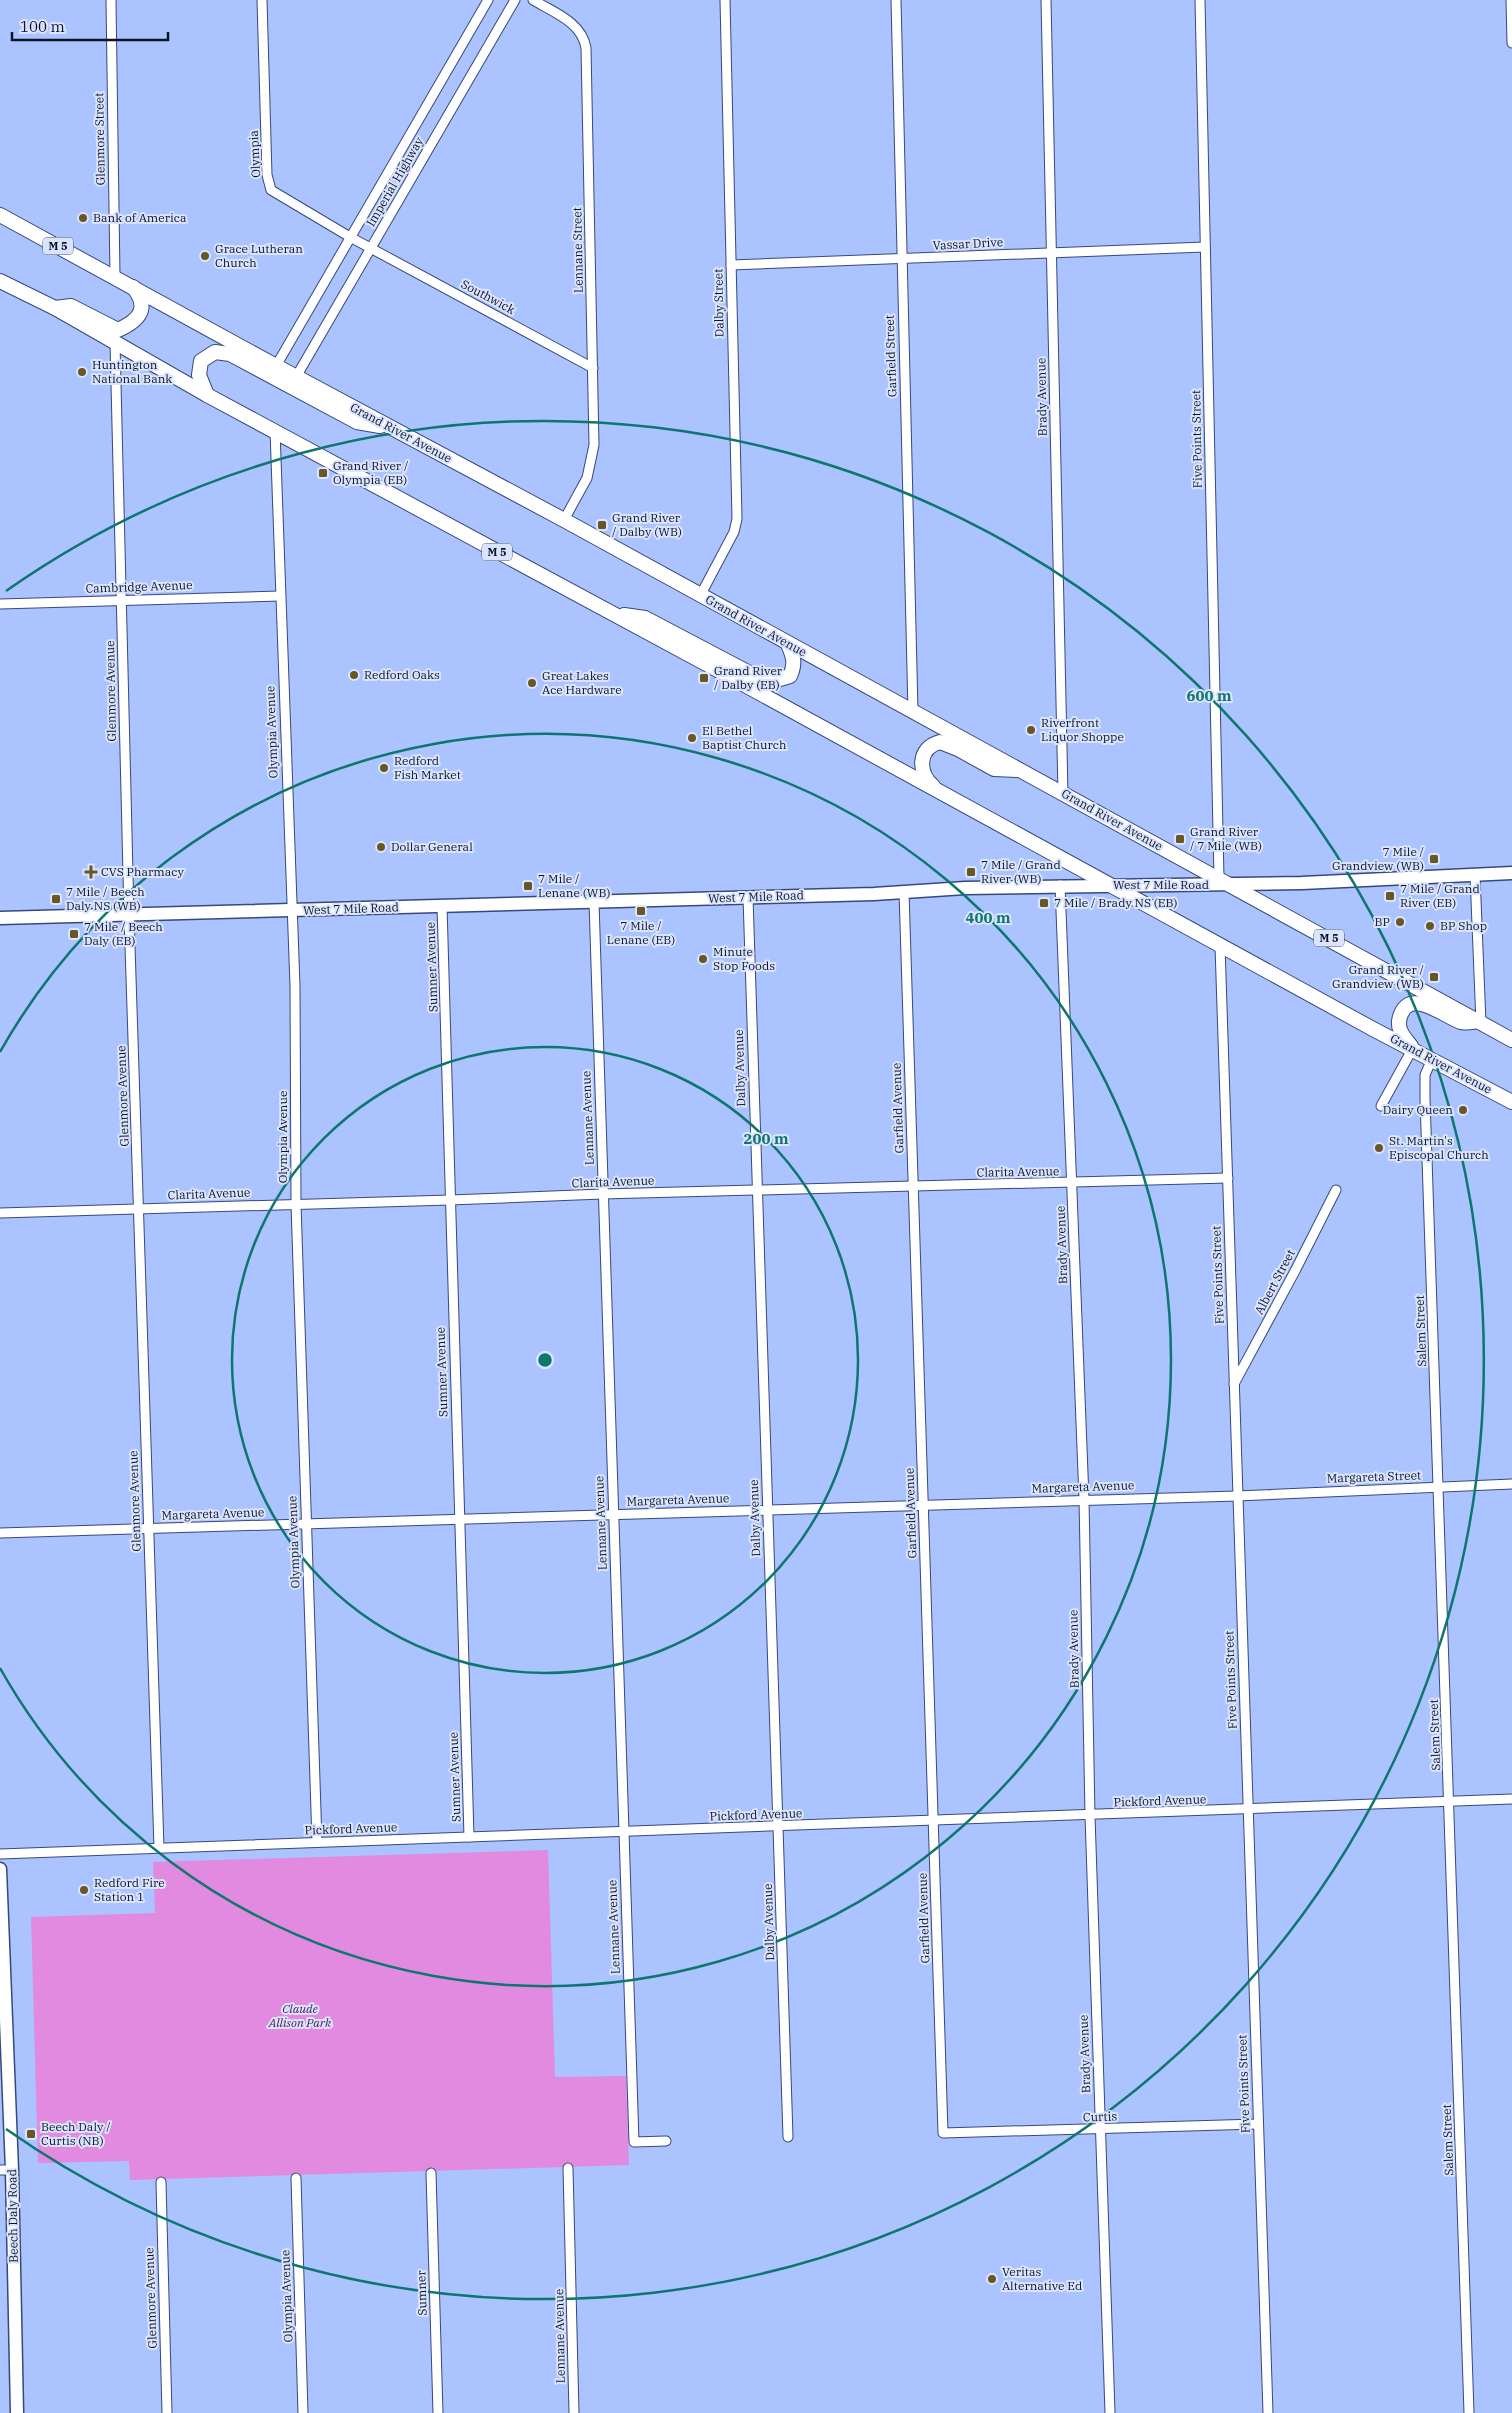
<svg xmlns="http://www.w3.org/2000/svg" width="1512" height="2413" font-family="'IBM Plex Serif',serif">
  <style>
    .green { fill: #e28ae0 }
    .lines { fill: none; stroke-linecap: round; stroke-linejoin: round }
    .street-casing { stroke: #37497c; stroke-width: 11 }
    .secondary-casing { stroke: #37497c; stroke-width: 15 }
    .primary-casing { stroke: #37497c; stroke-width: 16 }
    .street { stroke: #fff; stroke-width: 9 }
    .secondary { stroke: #fff; stroke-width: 12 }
    .primary { stroke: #fff; stroke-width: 14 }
    .ring { fill: none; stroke: #0f766e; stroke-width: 2.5 }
    .poi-dot { fill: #6a5625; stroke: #dae5fd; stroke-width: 2 }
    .labels { text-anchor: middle; stroke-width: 4; stroke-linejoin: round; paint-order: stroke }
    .shield { fill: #dae5fd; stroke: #4a5369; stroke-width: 1 }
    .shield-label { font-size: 11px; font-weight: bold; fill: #0d142a }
    .street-label { font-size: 12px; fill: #0d142a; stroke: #dae5fd }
    .poi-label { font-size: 12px; fill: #0d142a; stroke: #dae5fd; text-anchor: start }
    .park-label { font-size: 12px; font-style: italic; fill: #521552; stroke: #dae5fd }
    .centre { fill: #0f766e; stroke: #dae5fd; stroke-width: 2.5 }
    .ring-label { font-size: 15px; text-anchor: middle; font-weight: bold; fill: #0f766e; stroke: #dae5fd; stroke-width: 4; stroke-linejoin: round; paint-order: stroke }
  </style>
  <rect width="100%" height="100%" fill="#abc3ff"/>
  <!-- green -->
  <polygon class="green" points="548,1850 555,2077 626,2076 629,2165 130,2180 129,2161 38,2163 31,1917 155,1913 153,1862"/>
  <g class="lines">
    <!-- street casing -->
    <g class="street-casing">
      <g id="street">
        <polyline points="111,0 115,277"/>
        <polyline points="262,0 267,175 271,190 350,237 593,368"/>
        <path d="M533,0c20,12 49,22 53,48l8,397 -7,33 -23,42"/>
        <polyline points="896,0 913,712"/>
        <polyline points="1046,0 1063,794"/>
        <polyline points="1200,0 1219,878"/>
        <polyline points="1511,0 1512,43"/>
        <polyline points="731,265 1205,247"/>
        <polyline points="115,343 129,915 159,1848"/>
        <polyline points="276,366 488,0"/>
        <polyline points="296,377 515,0"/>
        <polyline points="275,431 295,986 296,1204 317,1842"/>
        <polyline points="700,596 734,532 737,519 725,0"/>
        <polyline points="0,604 280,596"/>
        <polyline points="1475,875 1481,1023"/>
        <polyline points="1060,885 1084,1499 1090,1816 1110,2413"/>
        <polyline points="904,892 943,2133 1258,2124"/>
        <polyline points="748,897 788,2137"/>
        <polyline points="594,902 634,2142 666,2141"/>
        <polyline points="442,906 469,1837"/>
        <polyline points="1220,946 1268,2413"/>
        <polyline points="1432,1059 1425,1075 1425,1099 1469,2413"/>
        <polyline points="1381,1106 1413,1048"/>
        <polyline points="0,1213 450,1200 602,1194 1228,1178"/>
        <polyline points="1234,1384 1295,1271 1336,1190"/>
        <polyline points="0,1533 1237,1496 1512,1484"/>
        <polyline points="0,1854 1512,1799"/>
        <polyline points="568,2168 574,2413"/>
        <polyline points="0,2170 12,2170"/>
        <polyline points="431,2173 438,2413"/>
        <polyline points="296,2178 303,2413"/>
        <polyline points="161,2182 167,2413"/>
      </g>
    </g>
    <!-- secondary casing -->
    <g class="secondary-casing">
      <g id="secondary">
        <polyline points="0,918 874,894 965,888 1302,883 1512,873"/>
        <polyline points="0,1869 12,2170 17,2413"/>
      </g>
    </g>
    <!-- primary casing -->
    <g class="primary-casing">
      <g id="primary">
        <polyline points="0,215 276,366 564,520 1512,1040"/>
        <polyline points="0,281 55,308 207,395 712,667 1373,1029 1512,1102"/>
        <path d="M55,308l16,-2 47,24c22,-10 32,-22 15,-43"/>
        <polyline points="207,395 199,375 201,361 215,352 230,354 357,422 380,426"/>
        <path d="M624,615l21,3 112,59 16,4 17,-5c6,-13 3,-20 -2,-32"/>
        <path d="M933,786c-15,-13 -16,-38 7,-44l18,7 36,20 23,1"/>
        <path d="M1411,1046c-8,-10 -16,-18 -10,-32 11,-26 44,3 60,8 3,1 8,0 12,0"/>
      </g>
    </g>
    <!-- street -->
    <use href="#street" class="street"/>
    <!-- secondary -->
    <use href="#secondary" class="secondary"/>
    <!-- primary -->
    <use href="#primary" class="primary"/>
  </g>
  <!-- distance rings -->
  <g class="ring">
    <circle cx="545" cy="1360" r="313"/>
    <path d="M0 1052A626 626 0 1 1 0 1668"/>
    <path d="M6 591A939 939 0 1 1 6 2129"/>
  </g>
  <!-- markers -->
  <g class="poi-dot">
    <circle cx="83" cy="218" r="5"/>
    <circle cx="205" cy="256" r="5"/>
    <circle cx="82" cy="372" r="5"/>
    <rect x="318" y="468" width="10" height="10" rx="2.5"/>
    <rect x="597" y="520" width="10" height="10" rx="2.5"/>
    <circle cx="354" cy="675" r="5"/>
    <rect x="699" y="673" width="10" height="10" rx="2.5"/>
    <circle cx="532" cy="683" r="5"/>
    <circle cx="1031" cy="730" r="5"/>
    <circle cx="692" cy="738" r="5"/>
    <circle cx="384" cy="768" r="5"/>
    <rect x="1175" y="834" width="10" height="10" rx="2.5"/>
    <circle cx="381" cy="847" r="5"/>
    <rect x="1429" y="854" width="10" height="10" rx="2.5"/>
    <path d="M88.5 864.5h5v5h5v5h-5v5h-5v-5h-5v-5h5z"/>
    <rect x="966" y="867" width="10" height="10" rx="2.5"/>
    <rect x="523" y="881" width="10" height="10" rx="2.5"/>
    <rect x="1385" y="891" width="10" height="10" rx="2.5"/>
    <rect x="51" y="894" width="10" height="10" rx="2.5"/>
    <rect x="1039" y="898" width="10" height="10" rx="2.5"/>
    <rect x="636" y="906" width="10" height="10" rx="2.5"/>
    <circle cx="1400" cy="922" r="5"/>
    <circle cx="1430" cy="926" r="5"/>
    <rect x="69" y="929" width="10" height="10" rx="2.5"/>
    <circle cx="703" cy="959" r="5"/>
    <rect x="1429" y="972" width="10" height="10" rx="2.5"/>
    <circle cx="1463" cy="1110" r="5"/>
    <circle cx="1379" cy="1148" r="5"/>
    <circle cx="84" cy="1890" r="5"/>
    <rect x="26" y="2129" width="10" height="10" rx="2.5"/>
    <circle cx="992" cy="2279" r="5"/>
  </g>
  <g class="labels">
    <!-- shield labels -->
    <g class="shield">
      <rect x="43" y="237.5" width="30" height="17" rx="4"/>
      <rect x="482" y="543.5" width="30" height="17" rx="4"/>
      <rect x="1314" y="929.5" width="30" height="17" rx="4"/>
    </g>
    <g class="shield-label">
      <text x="58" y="250">M 5</text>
      <text x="497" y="556">M 5</text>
      <text x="1329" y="942">M 5</text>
    </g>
    <!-- street labels -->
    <g class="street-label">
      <text transform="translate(100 139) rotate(-91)" y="4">Glenmore Street</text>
      <text transform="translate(255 154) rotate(-93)" y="4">Olympia</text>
      <text transform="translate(395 182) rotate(-60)" y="4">Imperial Highway</text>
      <text transform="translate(968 244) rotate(-3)" y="4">Vassar Drive</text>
      <text transform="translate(578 250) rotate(-91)" y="4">Lennane Street</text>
      <text transform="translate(488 297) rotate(28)" y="4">Southwick</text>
      <text transform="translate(719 303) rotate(-91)" y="4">Dalby Street</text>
      <text transform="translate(891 356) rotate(-92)" y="4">Garfield Street</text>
      <text transform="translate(1042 397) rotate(-91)" y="4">Brady Avenue</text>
      <text transform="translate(401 433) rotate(28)" y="4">Grand River Avenue</text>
      <text transform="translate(1197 439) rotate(-91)" y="4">Five Points Street</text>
      <text transform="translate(139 587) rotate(-2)" y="4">Cambridge Avenue</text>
      <text transform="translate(756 626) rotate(29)" y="4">Grand River Avenue</text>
      <text transform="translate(111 691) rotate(-91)" y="4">Glenmore Avenue</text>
      <text transform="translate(272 732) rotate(-92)" y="4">Olympia Avenue</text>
      <text transform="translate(1112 820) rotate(29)" y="4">Grand River Avenue</text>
      <text x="1161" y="889">West 7 Mile Road</text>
      <text transform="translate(756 897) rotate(-2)" y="4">West 7 Mile Road</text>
      <text transform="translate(351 909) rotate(-2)" y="4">West 7 Mile Road</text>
      <text transform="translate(432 967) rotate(-92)" y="4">Sumner Avenue</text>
      <text transform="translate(1441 1064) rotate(28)" y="4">Grand River Avenue</text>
      <text transform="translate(740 1068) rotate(-92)" y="4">Dalby Avenue</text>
      <text transform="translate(123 1096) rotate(-92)" y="4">Glenmore Avenue</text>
      <text transform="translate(898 1108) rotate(-92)" y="4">Garfield Avenue</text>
      <text transform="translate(588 1118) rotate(-92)" y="4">Lennane Avenue</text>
      <text transform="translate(283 1137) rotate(-90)" y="4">Olympia Avenue</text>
      <text transform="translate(1018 1172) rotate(-1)" y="4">Clarita Avenue</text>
      <text transform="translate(613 1182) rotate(-2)" y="4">Clarita Avenue</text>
      <text transform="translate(209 1194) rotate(-2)" y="4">Clarita Avenue</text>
      <text transform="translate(1062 1245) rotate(-92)" y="4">Brady Avenue</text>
      <text transform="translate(1218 1275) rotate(-92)" y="4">Five Points Street</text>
      <text transform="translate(1275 1282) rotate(-62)" y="4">Albert Street</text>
      <text transform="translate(1421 1331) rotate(-92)" y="4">Salem Street</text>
      <text transform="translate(442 1372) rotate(-92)" y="4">Sumner Avenue</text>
      <text transform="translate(1374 1477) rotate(-2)" y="4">Margareta Street</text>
      <text transform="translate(1083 1487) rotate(-2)" y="4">Margareta Avenue</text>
      <text transform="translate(678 1500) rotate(-2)" y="4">Margareta Avenue</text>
      <text transform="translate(135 1501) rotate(-92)" y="4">Glenmore Avenue</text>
      <text transform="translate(911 1513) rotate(-92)" y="4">Garfield Avenue</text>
      <text transform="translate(213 1514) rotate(-2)" y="4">Margareta Avenue</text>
      <text transform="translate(755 1518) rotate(-92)" y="4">Dalby Avenue</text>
      <text transform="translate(601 1523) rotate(-92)" y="4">Lennane Avenue</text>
      <text transform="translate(294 1542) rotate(-92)" y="4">Olympia Avenue</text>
      <text transform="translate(1074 1649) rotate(-91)" y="4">Brady Avenue</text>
      <text transform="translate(1231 1680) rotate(-92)" y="4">Five Points Street</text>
      <text transform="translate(1435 1735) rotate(-92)" y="4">Salem Street</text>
      <text transform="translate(455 1777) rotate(-92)" y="4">Sumner Avenue</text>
      <text transform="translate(1160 1801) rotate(-2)" y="4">Pickford Avenue</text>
      <text transform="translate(756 1815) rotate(-2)" y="4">Pickford Avenue</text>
      <text transform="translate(351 1829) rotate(-2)" y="4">Pickford Avenue</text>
      <text transform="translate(924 1918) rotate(-92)" y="4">Garfield Avenue</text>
      <text transform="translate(769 1922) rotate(-92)" y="4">Dalby Avenue</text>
      <text transform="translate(614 1927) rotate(-92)" y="4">Lennane Avenue</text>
      <text transform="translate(1085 2054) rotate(-92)" y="4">Brady Avenue</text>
      <text transform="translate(1244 2084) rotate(-92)" y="4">Five Points Street</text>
      <text transform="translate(1100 2117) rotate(-2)" y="4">Curtis</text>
      <text transform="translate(1448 2140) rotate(-92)" y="4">Salem Street</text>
      <text transform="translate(13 2216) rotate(-91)" y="4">Beech Daly Road</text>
      <text transform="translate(422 2293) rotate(-92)" y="4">Sumner</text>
      <text transform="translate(287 2296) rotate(-92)" y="4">Olympia Avenue</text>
      <text transform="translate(151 2298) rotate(-92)" y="4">Glenmore Avenue</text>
      <text transform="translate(560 2336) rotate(-91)" y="4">Lennane Avenue</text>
    </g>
    <!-- poi labels -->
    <g class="poi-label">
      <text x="93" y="222">Bank of America</text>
      <text x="215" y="253">Grace Lutheran<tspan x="215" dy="14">Church</tspan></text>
      <text x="92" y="369">Huntington<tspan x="92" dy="14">National Bank</tspan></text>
      <text x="333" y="470">Grand River /<tspan x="333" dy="14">Olympia (EB)</tspan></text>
      <text x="612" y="522">Grand River<tspan x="612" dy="14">/ Dalby (WB)</tspan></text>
      <text x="714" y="675">Grand River<tspan x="714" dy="14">/ Dalby (EB)</tspan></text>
      <text x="364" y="679">Redford Oaks</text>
      <text x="542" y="680">Great Lakes<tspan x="542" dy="14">Ace Hardware</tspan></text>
      <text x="1041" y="727">Riverfront<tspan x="1041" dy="14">Liquor Shoppe</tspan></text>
      <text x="702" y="735">El Bethel<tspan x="702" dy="14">Baptist Church</tspan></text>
      <text x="394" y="765">Redford<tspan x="394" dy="14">Fish Market</tspan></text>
      <text x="1190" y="836">Grand River<tspan x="1190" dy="14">/ 7 Mile (WB)</tspan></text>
      <text x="391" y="851">Dollar General</text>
      <text x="1424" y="856" text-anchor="end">7 Mile /<tspan x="1424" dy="14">Grandview (WB)</tspan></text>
      <text x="981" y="869">7 Mile / Grand<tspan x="981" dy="14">River (WB)</tspan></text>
      <text x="101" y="876">CVS Pharmacy</text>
      <text x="538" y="883">7 Mile /<tspan x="538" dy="14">Lenane (WB)</tspan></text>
      <text x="1400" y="893">7 Mile / Grand<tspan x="1400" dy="14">River (EB)</tspan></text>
      <text x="66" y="896">7 Mile / Beech<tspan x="66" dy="14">Daly NS (WB)</tspan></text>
      <text x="1054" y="907">7 Mile / Brady NS (EB)</text>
      <text x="1390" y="926" text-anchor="end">BP</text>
      <text x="641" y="930" text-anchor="middle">7 Mile /<tspan x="641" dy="14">Lenane (EB)</tspan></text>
      <text x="1440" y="930">BP Shop</text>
      <text x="84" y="931">7 Mile / Beech<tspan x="84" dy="14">Daly (EB)</tspan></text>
      <text x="713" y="956">Minute<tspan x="713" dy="14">Stop Foods</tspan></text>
      <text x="1424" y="974" text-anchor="end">Grand River /<tspan x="1424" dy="14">Grandview (WB)</tspan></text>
      <text x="1453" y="1114" text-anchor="end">Dairy Queen</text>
      <text x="1389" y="1145">St. Martin's<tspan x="1389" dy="14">Episcopal Church</tspan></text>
      <text x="94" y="1887">Redford Fire<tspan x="94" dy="14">Station 1</tspan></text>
      <text x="41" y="2131">Beech Daly /<tspan x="41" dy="14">Curtis (NB)</tspan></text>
      <text x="1002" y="2276">Veritas<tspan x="1002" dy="14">Alternative Ed</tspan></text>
    </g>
    <!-- park labels -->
    <g class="park-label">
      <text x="300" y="2013">Claude<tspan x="300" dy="14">Allison Park</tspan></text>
    </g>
  </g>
  <circle cx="545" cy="1360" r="8" class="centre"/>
  <g class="ring-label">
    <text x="1209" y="701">600 m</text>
    <text x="988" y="923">400 m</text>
    <text x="766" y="1144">200 m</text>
  </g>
  <!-- scale -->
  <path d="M12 32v8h156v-8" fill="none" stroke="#0d142a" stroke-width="2.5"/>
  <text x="20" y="32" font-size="15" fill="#0d142a" stroke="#dae5fd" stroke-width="4" paint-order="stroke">100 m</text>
</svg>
